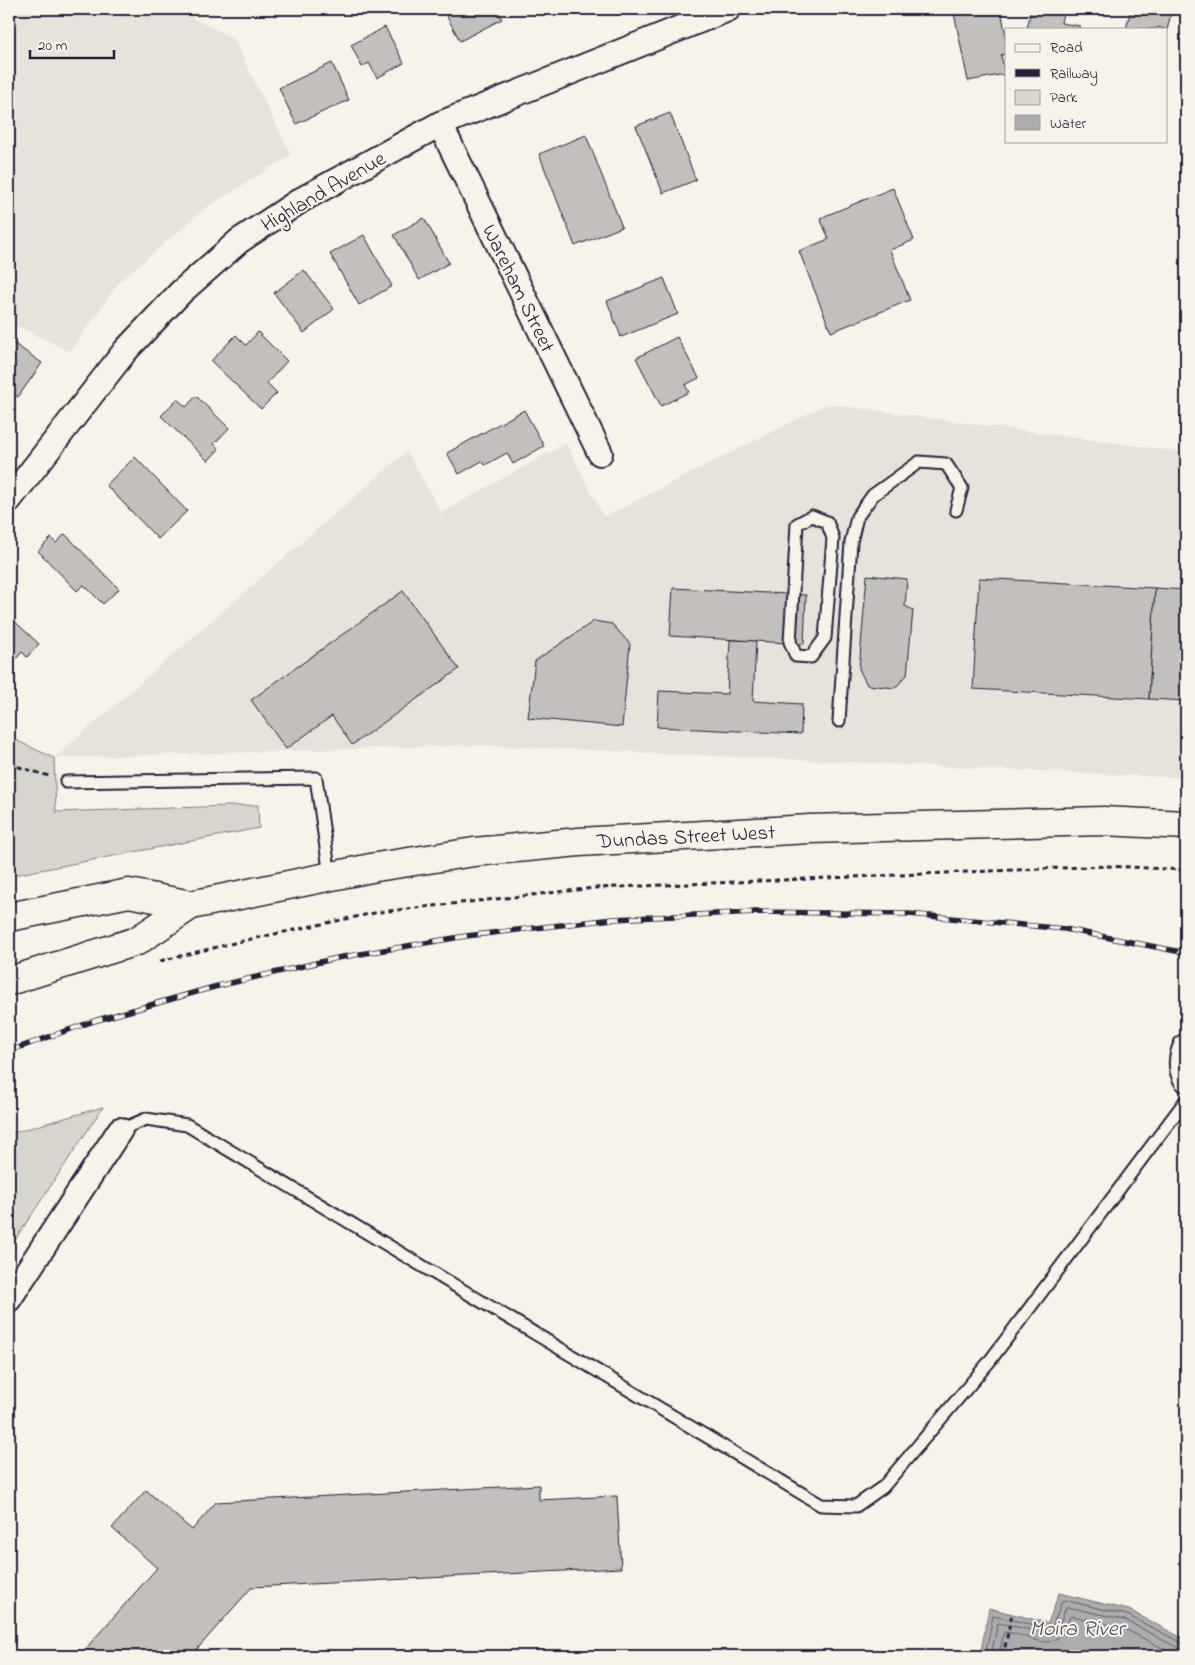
<svg xmlns="http://www.w3.org/2000/svg" width="1195" height="1665" font-family="'Indie Flower',sans-serif">
  <style>
    .built { fill: #e7e3db }
    .green { fill: #d8d5cf; stroke: #7d7c85 }
    .water { fill: #aeabad; stroke: #76747f }
    .lines { fill: none; stroke-linecap: round; stroke-linejoin: round }
    .shore { stroke: #5a5969; stroke-width: 1 }
    .building { fill: #c2bfbd; stroke: #22223b }
    .lane-casing { stroke: #22223b; stroke-width: 15 }
    .street-casing { stroke: #22223b; stroke-width: 28 }
    .primary-casing { stroke: #22223b; stroke-width: 31 }
    .path { stroke: #22223b; stroke-width: 3; stroke-dasharray: 5 4; stroke-linecap: butt }
    .lane { stroke: #f7f3e8; stroke-width: 11 }
    .street { stroke: #f7f3e8; stroke-width: 24 }
    .primary { stroke: #f7f3e8; stroke-width: 28 }
    .rail-casing { stroke: #22223b; stroke-width: 5.5 }
    .rail { stroke: #f7f3e8; stroke-width: 4; stroke-dasharray: 11; stroke-linecap: butt }
    .labels { text-anchor: middle; stroke-width: 4; stroke-linejoin: round; paint-order: stroke }
    .street-label { font-size: 21px; fill: #22223b; stroke: #f7f3e8 }
    .water-label { font-size: 22px; font-style: italic; fill: #535263; stroke: #f7f3e8 }
  </style>
  <rect width="100%" height="100%" fill="#f7f3e8"/>
  <filter id="ink" filterUnits="userSpaceOnUse"><feTurbulence type="fractalNoise" baseFrequency=".02" numOctaves="2"/><feDisplacementMap in="SourceGraphic" scale="10" xChannelSelector="R" yChannelSelector="G"/><feConvolveMatrix kernelMatrix="1 2 1 2 8 2 1 2 1" color-interpolation-filters="sRGB"/></filter>
  <g filter="url(#ink)">
    <!-- built -->
    <g class="built">
      <polygon points="9,9 174,9 233,38 291,155 207,207 120,281 70,352 9,322"/>
      <polygon points="827,404 1182,452 1186,444 1186,778 481,745 54,758 407,451 441,513 566,443 604,517"/>
    </g>
    <!-- green -->
    <g class="green">
      <polygon points="9,737 54,758 56,812 258,805 259,828 9,876"/>
      <polygon points="103,1107 9,1249 9,1134"/>
    </g>
    <!-- water -->
    <polygon class="water" points="1059,1593 1129,1610 1186,1640 1186,1656 980,1656 989,1608 1048,1623"/>
    <g class="lines">
      <!-- shore -->
      <g class="shore">
        <polyline points="985,1656 993,1616 1049,1628 1053,1625 1062,1601 1064,1600 1127,1615 1182,1643 1186,1644"/>
        <polyline points="991,1656 998,1623 1050,1634 1058,1629 1066,1608 1068,1607 1125,1620 1180,1649 1186,1650"/>
        <path d="M999,1656l5,-24c32,3 51,28 66,-15l3,-1 50,12 55,28"/>
      </g>
    </g>
    <!-- building -->
    <g class="building">
      <polygon points="443,9 497,9 502,19 460,41"/>
      <polygon points="544,9 558,9 547,15"/>
      <polygon points="976,9 1001,9 1006,37 1006,54 1001,55 1005,74 968,81 954,13"/>
      <polygon points="1031,9 1064,9 1061,23 1080,26 1080,29 1027,29"/>
      <polygon points="1131,9 1172,9 1167,30 1158,27 1157,29 1126,29"/>
      <polygon points="385,27 404,63 377,78 369,63 362,67 351,45"/>
      <polygon points="332,63 349,100 296,124 279,88"/>
      <polygon points="670,113 696,180 663,193 636,126"/>
      <polygon points="586,135 622,227 575,246 539,154"/>
      <polygon points="893,188 914,240 890,250 910,300 831,332 799,251 829,239 820,218"/>
      <polygon points="424,218 449,263 419,280 394,235"/>
      <polygon points="364,235 392,286 359,305 330,254"/>
      <polygon points="304,270 334,309 304,333 274,293"/>
      <polygon points="664,278 678,314 621,337 607,301"/>
      <polygon points="258,332 287,361 267,383 277,393 261,409 211,361 236,335 246,345"/>
      <polygon points="677,337 699,378 685,385 689,392 661,406 636,358"/>
      <polygon points="9,340 42,363 18,397 9,390"/>
      <polygon points="196,396 229,428 214,444 219,449 208,461 161,416 177,399 186,407"/>
      <polygon points="524,410 544,446 513,464 507,453 485,465 482,461 459,474 447,453"/>
      <polygon points="135,457 187,511 158,539 106,485"/>
      <polygon points="65,534 119,589 103,604 84,585 77,591 38,551 51,538 56,543"/>
      <polygon points="867,575 907,579 905,606 913,610 907,675 895,688 867,685 859,669"/>
      <polygon points="979,578 1155,588 1149,699 973,689"/>
      <polygon points="673,588 806,595 804,644 670,636"/>
      <polygon points="1155,588 1186,590 1186,701 1149,699"/>
      <polygon points="403,591 459,669 352,745 332,716 286,749 251,700"/>
      <polygon points="9,616 39,644 27,657 22,652 9,667"/>
      <polygon points="594,621 612,624 630,644 622,727 528,718 535,661"/>
      <polygon points="730,640 756,641 753,701 802,704 801,734 657,727 659,691 727,694"/>
      <polygon points="539,1485 539,1500 617,1496 621,1568 252,1587 191,1656 79,1656 157,1568 112,1528 146,1490 192,1530 216,1502"/>
    </g>
    <g class="lines">
      <!-- lane casing -->
      <g class="lane-casing">
        <g id="lane">
          <polygon points="812,516 827,522 833,538 825,638 811,657 796,656 790,642 797,524"/>
          <polyline points="839,721 851,542 857,517 873,495 919,462 946,464 962,488 956,510"/>
          <polyline points="66,782 316,778 330,876"/>
          <polyline points="120,1130 146,1119 187,1125 821,1505 856,1506 883,1487 989,1362 1186,1100"/>
        </g>
      </g>
      <!-- street casing -->
      <g class="street-casing">
        <g id="street">
          <polyline points="440,124 600,453"/>
          <polyline points="9,500 126,350 181,292 239,241 301,200 440,124 728,9"/>
          <path d="M1186,1046c-5,10 -6,23 0,33"/>
          <polyline points="9,1299 120,1130"/>
        </g>
      </g>
      <!-- primary casing -->
      <g class="primary-casing">
        <g id="primary">
          <polyline points="9,917 129,893 191,905"/>
          <polyline points="9,981 137,941 191,905 376,867 474,852 579,842 810,829 1103,821 1186,825"/>
        </g>
      </g>
      <!-- path -->
      <g class="path">
        <polyline points="9,764 49,776"/>
        <polyline points="160,961 242,941 379,912 595,888 1108,866 1186,870"/>
        <polyline points="1003,1656 1012,1614"/>
      </g>
      <!-- lane -->
      <use href="#lane" class="lane"/>
      <!-- street -->
      <use href="#street" class="street"/>
      <!-- primary -->
      <use href="#primary" class="primary"/>
      <!-- rail casing -->
      <g class="rail-casing">
        <polyline id="rail" points="9,1051 94,1021 214,987 337,958 466,936 613,919 756,912 909,914 1065,929 1186,953"/>
      </g>
      <!-- rail -->
      <use href="#rail" class="rail"/>
    </g>
  </g>
  <g class="labels">
    <!-- street labels -->
    <g class="street-label">
      <text transform="translate(323 191) rotate(-30)" y="7">Highland Avenue</text>
      <text transform="translate(519 288) rotate(64)" y="7">Wareham Street</text>
      <text transform="translate(686 836) rotate(-3)" y="7">Dundas Street West</text>
    </g>
    <!-- water labels -->
    <g class="water-label">
      <text x="1077" y="1635">Moira River</text>
    </g>
  </g>
  <!-- margin -->
  <rect width="1195" height="1665" fill="none" stroke="#f7f3e8" stroke-width="30"/>
  <rect x="15" y="15" width="1165" height="1635" fill="none" stroke="#22223b" stroke-width="2" filter="url(#ink)"/>
  <!-- legend -->
  <rect x="1005" y="28" width="162" height="115" fill="#f7f3e8" stroke="#a29fa3"/>
  <rect x="1015" y="44" width="25" height="8" fill="#f7f3e8" stroke="#a29fa3"/>
  <text x="1050" y="52" font-size="15" fill="#22223b">Road</text>
  <rect x="1015" y="69" width="25" height="8" fill="#22223b" stroke="#a29fa3"/>
  <text x="1050" y="78" font-size="15" fill="#22223b">Railway</text>
  <rect x="1015" y="90" width="25" height="15" fill="#d8d5cf" stroke="#a29fa3"/>
  <text x="1050" y="102" font-size="15" fill="#22223b">Park</text>
  <rect x="1015" y="115" width="25" height="15" fill="#aeabad" stroke="#a29fa3"/>
  <text x="1050" y="128" font-size="15" fill="#22223b">Water</text>
  <!-- scale -->
  <path d="M30 50v8h84v-8" fill="none" stroke="#22223b" stroke-width="2.5"/>
  <text x="38" y="50" font-size="15" fill="#22223b" stroke="#f7f3e8" stroke-width="4" paint-order="stroke">20 m</text>
</svg>
